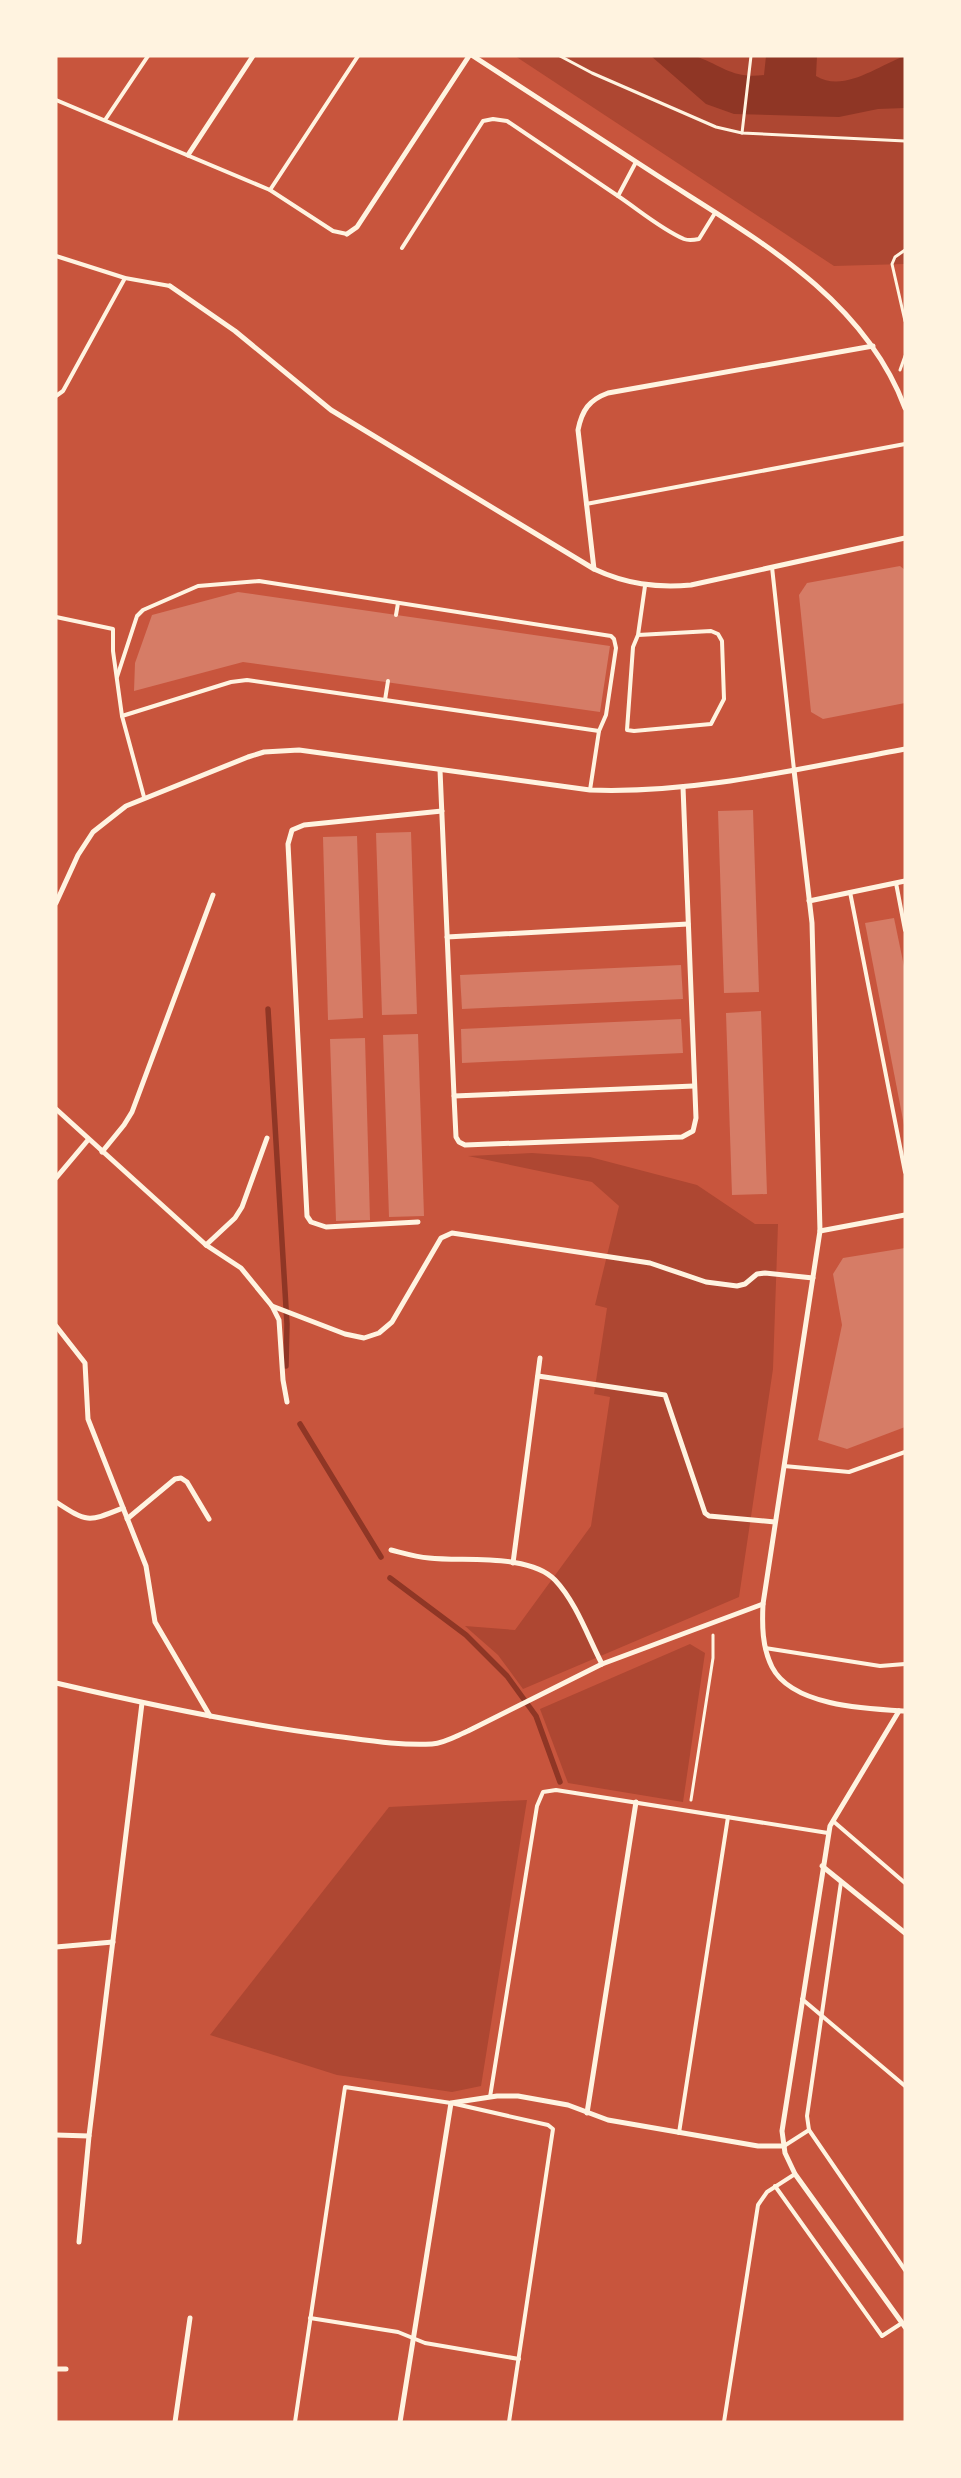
<svg xmlns="http://www.w3.org/2000/svg" width="961" height="2478" font-family="'PT Sans',sans-serif">
  <style>
    .green { fill: #ae4732 }
    .water { fill: #8f3625 }
    .lines { fill: none; stroke-linecap: round; stroke-linejoin: round }
    .stream { stroke: #8f3625; stroke-width: 5.5 }
    .building { fill: #d67c66 }
    .path { stroke: #fff3e0; stroke-width: 3 }
    .service { stroke: #fff3e0; stroke-width: 4 }
    .minor { stroke: #fff3e0; stroke-width: 5 }
  </style>
  <rect width="100%" height="100%" fill="#c8553d"/>
  <!-- green -->
  <g class="green">
    <polygon points="515,56 905,56 905,264 834,266"/>
    <polygon points="532,1153 590,1157 697,1185 755,1224 778,1224 773,1369 739,1597 523,1689 498,1655 465,1626 515,1630 591,1526 610,1397 594,1394 607,1308 595,1305 619,1206 592,1182 468,1156"/>
    <polygon points="690,1644 705,1653 683,1802 568,1783 540,1709"/>
    <polygon points="527,1800 481,2086 452,2092 337,2075 210,2035 389,1807"/>
  </g>
  <!-- water -->
  <path class="water" d="M651,56c13,0 35,-4 47,1 26,10 36,22 66,18l2,-19h51l-1,20c28,17 61,-10 89,-20v52l-27,1 -39,8 -105,-3 -28,-10z"/>
  <g class="lines">
    <!-- stream -->
    <g class="stream">
      <polyline points="268,1009 287,1324 286,1366"/>
      <polyline points="300,1424 381,1557"/>
      <polyline points="390,1578 466,1635 507,1676 536,1716 560,1782"/>
    </g>
  </g>
  <!-- building -->
  <g class="building">
    <polygon points="900,566 905,570 905,703 823,719 811,712 799,595 807,583"/>
    <polygon points="238,592 610,646 600,712 243,662 134,691 135,663 152,615"/>
    <polygon points="753,810 759,992 724,993 718,811"/>
    <polygon points="411,832 417,1014 382,1015 376,833"/>
    <polygon points="357,836 363,1018 328,1020 323,837"/>
    <polygon points="894,918 905,971 904,1125 865,923"/>
    <polygon points="681,965 683,999 462,1009 460,975"/>
    <polygon points="761,1011 767,1194 732,1195 726,1013"/>
    <polygon points="681,1019 683,1053 462,1063 461,1029"/>
    <polygon points="418,1034 424,1216 389,1217 383,1035"/>
    <polygon points="365,1038 370,1220 336,1221 330,1039"/>
    <polygon points="905,1248 905,1427 847,1449 818,1440 842,1325 833,1274 843,1258"/>
  </g>
  <g class="lines">
    <!-- path -->
    <g class="path">
      <polyline points="560,56 592,73 716,127 742,133 905,141"/>
      <polyline points="742,133 751,56"/>
      <polyline points="905,250 895,257 892,264 905,321"/>
      <polyline points="900,370 905,356"/>
      <polyline points="691,1800 713,1658 713,1635"/>
    </g>
    <!-- service -->
    <g class="service">
      <polyline points="56,100 270,190 333,231 347,234"/>
      <polyline points="105,120 148,56"/>
      <path d="M636,162l-18,34c21,14 43,33 66,43 5,2 10,1 15,0l16,-26"/>
      <polyline points="270,190 358,56"/>
      <polyline points="402,248 483,121 493,119 507,121 618,196"/>
      <polyline points="56,256 125,278 170,286"/>
      <polyline points="56,396 63,391 125,278"/>
      <polyline points="586,504 905,444"/>
      <polyline points="772,567 794,770"/>
      <polyline points="396,615 398,603"/>
      <polyline points="56,617 113,629 113,651 122,716"/>
      <polyline points="638,635 711,631 718,634 722,641 724,699 711,724 634,731 627,730 633,647 638,635 645,586"/>
      <polyline points="117,677 137,616 143,610 198,586 259,581 611,636 614,639 616,648 606,715 599,731"/>
      <polyline points="385,700 388,681"/>
      <polyline points="144,797 122,716 231,682 247,680 599,731 590,790"/>
      <polyline points="896,883 905,930"/>
      <polyline points="850,892 905,1172"/>
      <polyline points="784,1466 849,1472 905,1452"/>
      <polyline points="765,1648 880,1666 905,1664"/>
      <polyline points="833,1821 905,1883"/>
      <polyline points="841,1882 807,2116 809,2130 905,2270"/>
      <polyline points="802,1999 905,2086"/>
      <polyline points="490,2097 537,1806 543,1792 556,1790 828,1833"/>
      <polyline points="679,2133 728,1817"/>
      <polyline points="784,2146 809,2130"/>
      <polyline points="775,2186 882,2336 902,2323"/>
      <polyline points="310,2318 398,2332 425,2343 519,2359"/>
      <polyline points="295,2422 345,2087 451,2103 548,2125 553,2129 509,2422"/>
      <polyline points="724,2422 758,2205 767,2192 795,2174"/>
    </g>
    <!-- minor -->
    <g class="minor">
      <path d="M473,56c62,40 123,80 185,120 95,61 205,120 247,232"/>
      <polyline points="188,155 253,56"/>
      <polyline points="347,234 357,227 469,56"/>
      <path d="M170,286l65,45 96,79 263,159c32,15 62,19 97,16l214,-47"/>
      <path d="M594,569l-16,-139c4,-20 11,-30 30,-37l265,-47"/>
      <polyline points="440,770 454,1096 694,1086"/>
      <path d="M794,770l18,153 8,308 -57,373c-1,21 -1,43 9,63 20,39 94,42 133,44"/>
      <polyline points="809,901 905,881"/>
      <path d="M56,903l22,-48 15,-23 33,-26 122,-49 16,-5 35,-2 291,40c106,4 212,-22 315,-41"/>
      <polyline points="447,937 688,924"/>
      <polyline points="454,1096 456,1137 459,1142 465,1145 682,1137 693,1131 696,1118 683,787"/>
      <polyline points="56,1109 206,1245 241,1268 272,1306 279,1320 283,1380 287,1402"/>
      <polyline points="102,1152 124,1125 132,1112 213,895"/>
      <polyline points="56,1178 88,1140"/>
      <polyline points="418,1222 326,1227 311,1222 307,1216 288,844 292,830 304,825 442,811"/>
      <polyline points="820,1231 905,1215"/>
      <polyline points="206,1245 235,1218 242,1207 267,1138"/>
      <polyline points="272,1306 345,1334 364,1338 379,1333 392,1322 441,1238 452,1233 650,1263 706,1282 737,1286 745,1284 757,1274 765,1273 813,1278"/>
      <polyline points="56,1326 85,1363 88,1419 146,1566 155,1622 210,1716"/>
      <polyline points="538,1376 665,1395 705,1513 709,1516 775,1522"/>
      <path d="M56,1502c32,21 32,20 67,6"/>
      <polyline points="127,1519 175,1479 181,1478 187,1482 209,1519"/>
      <path d="M391,1550c12,3 25,7 38,8 35,4 100,-5 126,22 21,22 33,57 47,84"/>
      <polyline points="513,1563 540,1358"/>
      <path d="M56,1683c90,21 179,40 270,52 34,4 71,11 106,9 13,-1 24,-8 36,-13l134,-67 161,-60"/>
      <polyline points="899,1711 830,1826 782,2131 785,2153 795,2174 905,2327"/>
      <polyline points="822,1866 905,1933"/>
      <polyline points="56,1947 113,1942"/>
      <polyline points="587,2113 636,1802"/>
      <polyline points="56,2135 89,2136"/>
      <polyline points="79,2242 89,2136 142,1703"/>
      <polyline points="56,2369 66,2369"/>
      <polyline points="175,2422 190,2318"/>
      <polyline points="400,2422 451,2103 497,2096 518,2096 568,2105 608,2120 758,2146 784,2146"/>
    </g>
  </g>
  <!-- border -->
  <rect width="961" height="2478" fill="none" stroke="#fff3e0" stroke-width="115"/>
</svg>
